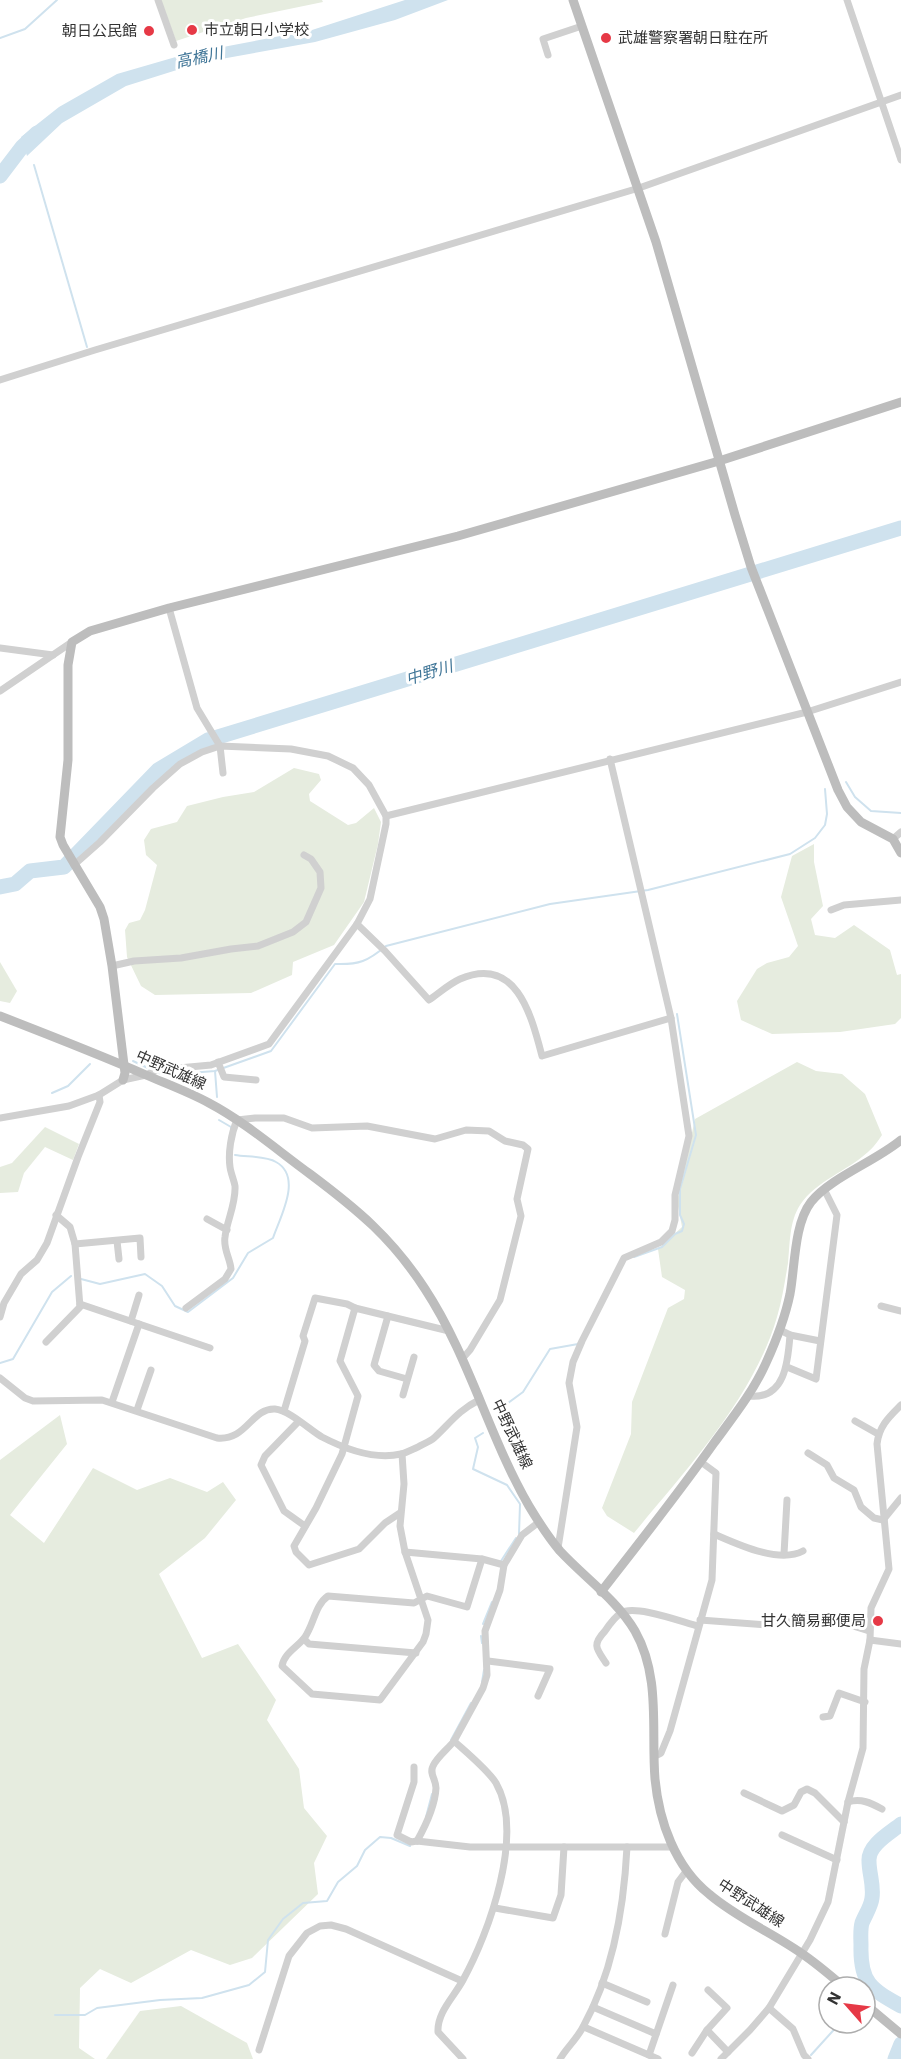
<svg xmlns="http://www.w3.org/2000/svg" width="901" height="2059" font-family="'IBM Plex Sans','Noto Sans JP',sans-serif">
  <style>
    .green { fill: #e6ecdf }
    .water { fill: #cfe2ee }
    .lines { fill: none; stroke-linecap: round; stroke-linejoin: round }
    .stream { stroke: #cfe2ee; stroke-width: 2 }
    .river { stroke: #cfe2ee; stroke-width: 15 }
    .street { stroke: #d0d0d0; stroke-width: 7 }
    .secondary { stroke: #bdbdbd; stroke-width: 9 }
    .poi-dot { fill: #e63946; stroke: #fff; stroke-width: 2 }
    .labels { text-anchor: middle; stroke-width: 6; stroke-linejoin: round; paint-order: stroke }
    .poi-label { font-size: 15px; fill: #333; stroke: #fff; text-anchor: start }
    .street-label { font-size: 15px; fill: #333; stroke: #fff }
    .water-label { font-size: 16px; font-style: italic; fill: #3f7597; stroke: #fff }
  </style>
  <rect width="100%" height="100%" fill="#fff"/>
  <!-- green -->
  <g class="green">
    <polygon points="161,0 322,0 323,2 246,18 176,41"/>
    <polygon points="294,768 319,774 321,780 309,794 310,801 348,825 356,823 374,808 381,822 378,844 364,902 334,945 293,962 292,975 251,993 155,995 141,986 127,957 125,930 129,923 140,920 145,910 157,865 146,855 144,840 151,829 177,822 187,806 223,797 254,792"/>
    <polygon points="814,844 814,862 823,906 811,919 815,935 835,938 854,925 890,950 897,975 901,974 901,1018 895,1024 840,1032 772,1034 741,1020 737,1001 757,969 767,963 789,957 798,946 781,897 792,856"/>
    <polygon points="0,962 17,991 10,1003 0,1001"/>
    <path d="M797,1062l19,9 26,3 23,20 17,41c-4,6 -9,13 -14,17 -22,20 -51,28 -68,53 -11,17 -10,40 -12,58 -3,18 -6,37 -11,54 -23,80 -91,153 -143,216l-27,-17 -5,-8 29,-74 1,-32 36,-94 16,-9 1,-9 -23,-13 -4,-28 24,-22 -5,-26 18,-82z"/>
    <polygon points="45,1127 79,1144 73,1160 45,1147 24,1173 18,1192 0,1193 0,1167 12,1163"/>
    <polygon points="60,1415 67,1444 10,1515 44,1543 93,1468 137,1490 170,1478 207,1492 223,1482 236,1500 205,1538 159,1574 202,1658 238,1644 276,1700 267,1720 299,1769 304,1808 327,1836 314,1863 318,1894 252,1958 230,1965 191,1950 131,1983 100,1969 80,1988 79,2048 95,2059 0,2059 0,1460"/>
    <polygon points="181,2006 247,2043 253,2059 106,2059 140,2011"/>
  </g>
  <!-- water -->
  <polygon class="water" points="405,0 448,0 395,20 315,42 199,63 126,86 62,123 27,156 21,137 59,107 117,74 186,54 312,30"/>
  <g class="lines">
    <!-- stream -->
    <g class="stream">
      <polyline points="0,38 25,29 57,0"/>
      <polyline points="34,165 87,347"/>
      <polyline points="846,782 855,797 871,811 901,813"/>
      <polyline points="133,1061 152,1070"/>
      <polyline points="215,1071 217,1097"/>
      <path d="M157,1072l7,3 51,-4 56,-20 64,-87c24,1 33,-3 51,-18l164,-42 98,-14 142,-36 25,-16 10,-13 2,-11 -2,-25"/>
      <polyline points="52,1093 68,1086 90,1064"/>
      <polyline points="219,1120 231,1127 231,1130"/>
      <polyline points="634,1257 662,1247 675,1234 682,1231 684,1224 680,1215 680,1189 696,1135 677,1014"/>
      <path d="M81,1279l19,5 45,-10 17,12 13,20 13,6 45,-34 15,-25 25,-15c7,-21 30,-61 3,-76 -10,-6 -29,-5 -41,-7"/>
      <polyline points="0,1363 13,1359 52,1292 71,1276"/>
      <polyline points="497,1411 523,1392 550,1349 578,1344 579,1342"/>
      <polyline points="483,1433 475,1438 478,1447 473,1469 507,1485 520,1504 519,1534"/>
      <polyline points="501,1561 516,1538"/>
      <polyline points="483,1624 492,1602"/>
      <polyline points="481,1636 482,1643"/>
      <polyline points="482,1682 484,1670"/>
      <polyline points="451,1740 471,1703"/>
      <polyline points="426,1817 432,1794"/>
      <polyline points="869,1998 877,1992"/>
      <polyline points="55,2015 85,2015 97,2008 160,2000 202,1998 249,1985 265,1972 268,1940 283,1919 303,1903 327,1901 338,1882 357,1866 365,1850 380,1837 391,1838 410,1846"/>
      <polyline points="811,2055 840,2023"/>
    </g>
    <!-- river -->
    <g class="river">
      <polyline points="0,176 22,147 37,133"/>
      <polyline points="0,887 15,884 30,871 64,867 158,770 208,740 901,528"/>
      <path d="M901,1824c-11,9 -33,21 -32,37 0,13 5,23 3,37 -1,9 -7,17 -10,25 -2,7 -1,16 -1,23 -1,37 10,43 40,60"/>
      <polyline points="895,2059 901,2044"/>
    </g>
    <!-- street -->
    <g class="street">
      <polyline points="158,0 174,45"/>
      <polyline points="847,0 901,160"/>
      <polyline points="548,55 543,39 582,26"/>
      <polyline points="0,380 95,350 639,188 901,95"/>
      <polyline points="169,608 197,708 220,746 223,773"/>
      <polyline points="0,648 53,655"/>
      <polyline points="0,691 72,642"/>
      <polyline points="386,816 807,712 901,682"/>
      <polyline points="893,839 901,832"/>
      <polyline points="831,910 844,905 901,900"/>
      <path d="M357,924l28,27 44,49c10,-7 20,-16 31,-21 56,-24 71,35 82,77l129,-38"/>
      <polyline points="112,966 134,961 181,958 231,949 258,946 293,932 306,922 321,888 320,872 311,859 304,855"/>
      <polyline points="218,1062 224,1077 256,1080"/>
      <polyline points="0,1118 69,1106 99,1095 123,1080 146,1075 157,1070 211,1065 269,1044 357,924 370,899 386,824 386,816 369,785 353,768 328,756 291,749 220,746 202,752 180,764 153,788 100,842 74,865"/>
      <polyline points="56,1215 70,1227 75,1244 140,1238 141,1257"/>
      <polyline points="207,1219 227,1230"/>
      <polyline points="117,1241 119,1259"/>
      <polyline points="80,1304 210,1348"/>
      <polyline points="881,1306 901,1311"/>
      <path d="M186,1308l39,-29 6,-10c-1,-11 -8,-20 -6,-32 2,-17 11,-33 10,-51 -1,-6 -4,-12 -5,-19 -2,-14 1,-33 7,-47l18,-2h29l28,10 55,-2 68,13 31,-9 23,1 16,10 18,4 5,4 -11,50 4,17 -21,84 -30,50 -8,9"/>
      <polyline points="388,1316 374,1365 379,1371 407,1379"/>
      <polyline points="0,1317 4,1303 21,1274 37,1260 47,1243 78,1157 100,1102 99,1095"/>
      <polyline points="131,1321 139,1295"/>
      <polyline points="790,1335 820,1341"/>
      <polyline points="46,1342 80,1307 75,1244"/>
      <polyline points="787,1367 816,1379 837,1215 824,1189"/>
      <path d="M0,1378l25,20 8,3 69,-1 115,38c30,3 34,-30 58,-29 14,1 35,21 47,28 23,12 53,23 79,17 6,-1 12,-5 17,-7 5,-3 11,-5 16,-9 16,-15 25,-28 45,-38"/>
      <polyline points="403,1395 414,1357"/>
      <path d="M749,1396c36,4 39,-34 41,-61l-10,-5"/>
      <polyline points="112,1402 139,1324"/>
      <polyline points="137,1410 151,1370"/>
      <polyline points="284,1411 305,1341 303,1336 315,1298 347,1304 355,1308"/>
      <polyline points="855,1421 878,1434"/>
      <polyline points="298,1422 265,1456 261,1465 284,1511 305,1526"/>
      <polyline points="808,1453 827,1465 834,1478 854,1490 861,1507 874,1518 883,1520 901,1498"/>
      <path d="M402,1454l2,30 -4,42 5,26 23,68 -2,14 -3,8 -43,58 -68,-6 -30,-28c2,-13 16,-19 23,-29 9,-13 10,-32 23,-41l86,7 13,-7 40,11 15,-48"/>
      <polyline points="400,1513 385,1523 359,1549 309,1565 296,1552 294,1546 316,1508 342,1454 358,1396 340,1361 355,1308 449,1331"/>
      <path d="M714,1534c23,10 65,30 89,17"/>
      <polyline points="558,1548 577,1427 569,1383 573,1362 582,1341 624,1258 661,1242 672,1231 675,1220 675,1195 689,1136 671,1018 610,759"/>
      <polyline points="405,1552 482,1559 504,1565"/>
      <polyline points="784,1554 787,1500"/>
      <path d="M700,1620l69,5c14,-1 27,-10 41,-10 12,0 45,12 59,16"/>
      <polyline points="304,1639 309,1644 416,1653"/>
      <polyline points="870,1640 901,1644"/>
      <polyline points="488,1661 550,1669 538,1696"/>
      <path d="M606,1663c-10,-15 -14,-18 -1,-32 4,-6 10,-14 16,-18 13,-9 61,9 77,13"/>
      <polyline points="823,1717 830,1716 839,1693 865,1702"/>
      <polyline points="655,1756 661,1753 670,1731 712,1580 716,1473 701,1462"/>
      <polyline points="414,1767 414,1782 397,1835 411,1842 417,1841 470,1847 672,1847"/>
      <polyline points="744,1793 782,1811 794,1805 801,1792 807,1789 815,1793 844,1822"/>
      <path d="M848,1802c13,-4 23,1 34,7"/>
      <polyline points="782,1835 837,1860"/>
      <path d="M417,1841c9,-16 18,-34 19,-53 0,-9 -7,-14 -3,-22 4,-9 15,-17 21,-25"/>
      <polyline points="495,1908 553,1918 561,1895 564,1847"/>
      <polyline points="665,1934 678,1882 687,1870"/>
      <polyline points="602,1983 647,2002"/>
      <polyline points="708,1990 727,2008 707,2030 728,2052"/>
      <polyline points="593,2007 656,2034"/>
      <polyline points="769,2008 793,2029 804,2055 808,2059"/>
      <polyline points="584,2027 658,2059"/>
      <polyline points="259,2050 289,1956 307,1933 320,1926 331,1925 346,1929 462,1981"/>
      <polyline points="692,2053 707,2030"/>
      <polyline points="649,2055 673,1985"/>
      <path d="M463,2059l-25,-27c-1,-20 16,-35 25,-52 26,-47 62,-146 33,-197 -8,-13 -30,-31 -42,-42l29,-53 4,-13 -2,-44 15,-41 4,-25 18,-30 17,-13"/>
      <path d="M560,2059c7,-12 18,-21 24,-34 29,-53 40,-118 43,-178"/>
      <path d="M721,2059l29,-29 19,-22 41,-68 18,-38 20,-100 15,-54 1,-79 6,-29 1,-32 18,-39 -12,-125c2,-18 12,-27 24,-39"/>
    </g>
    <!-- secondary -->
    <g class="secondary">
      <polyline points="573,0 656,242 735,515 751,567 838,790 847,807 861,822 893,839 901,853"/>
      <path d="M0,1016c49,19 98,38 146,59 21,9 43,17 63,28 36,19 68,47 101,71 48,36 82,64 115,115 44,67 64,148 104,217 9,15 20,32 31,45 24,26 57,49 75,80 26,46 16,98 20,148 4,42 20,88 54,115 28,24 62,38 92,59 15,10 29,22 43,34"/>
      <polyline points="123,1080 125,1073 112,966 104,919 100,907 63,845 60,837 68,760 68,665 72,642 90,631 169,608 458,536 719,461 901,402"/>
      <path d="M601,1592c38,-49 77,-98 113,-149 19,-26 39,-51 52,-80 10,-22 19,-45 24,-69 5,-27 4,-70 21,-92 19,-24 65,-41 90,-62"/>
      <polyline points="865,2004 901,2034"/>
    </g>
  </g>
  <!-- markers -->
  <g class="poi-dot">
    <circle cx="192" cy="30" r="6"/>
    <circle cx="149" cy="31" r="6"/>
    <circle cx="606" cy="38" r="6"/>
    <circle cx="878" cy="1621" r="6"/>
  </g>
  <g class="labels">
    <!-- poi labels -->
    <g class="poi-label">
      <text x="204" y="35">市立朝日小学校</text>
      <text x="137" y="36" text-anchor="end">朝日公民館</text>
      <text x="618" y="43">武雄警察署朝日駐在所</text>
      <text x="866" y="1626" text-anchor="end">甘久簡易郵便局</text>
    </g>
    <!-- street labels -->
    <g class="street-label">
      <text transform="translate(171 1070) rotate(24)" y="5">中野武雄線</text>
      <text transform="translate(512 1434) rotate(65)" y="5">中野武雄線</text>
      <text transform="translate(751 1903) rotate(33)" y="5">中野武雄線</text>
    </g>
    <!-- water labels -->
    <g class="water-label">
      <text transform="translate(199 57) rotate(-12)" y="6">高橋川</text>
      <text transform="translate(429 672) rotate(-17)" y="6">中野川</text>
    </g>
  </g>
  <!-- north arrow -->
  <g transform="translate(847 2005) rotate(298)"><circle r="28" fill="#ffffff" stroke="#adadad" stroke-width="1.5"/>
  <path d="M0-4.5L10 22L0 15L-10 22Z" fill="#e63946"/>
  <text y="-9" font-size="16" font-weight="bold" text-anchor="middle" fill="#333333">N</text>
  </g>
</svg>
